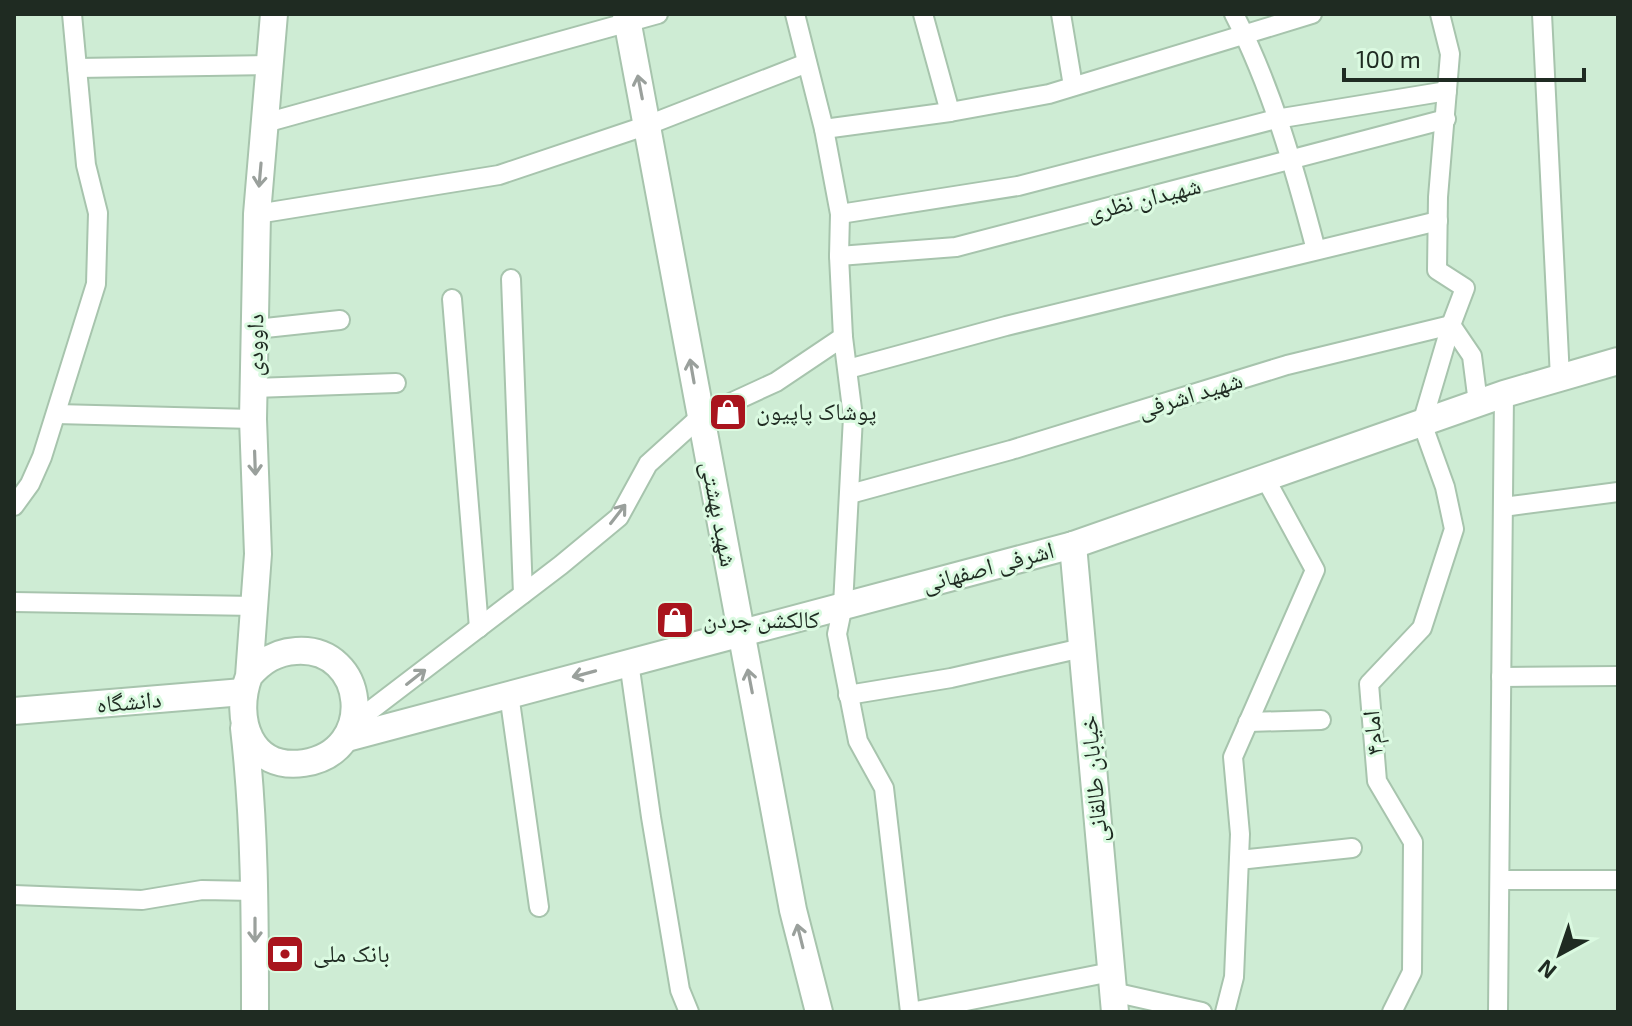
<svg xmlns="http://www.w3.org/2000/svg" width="1632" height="1026" font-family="'Exo 2','Noto Naskh Arabic',sans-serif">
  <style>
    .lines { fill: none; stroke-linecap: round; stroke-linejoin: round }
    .street-casing { stroke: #a7c4ad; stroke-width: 22 }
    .secondary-casing { stroke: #a7c4ad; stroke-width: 30 }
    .street { stroke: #fff; stroke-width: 18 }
    .secondary { stroke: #fff; stroke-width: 26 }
    .oneway { stroke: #9aa09c }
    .labels { text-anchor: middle; stroke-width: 6; stroke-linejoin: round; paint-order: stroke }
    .street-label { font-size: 24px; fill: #1f2b22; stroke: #dbfae1 }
    .poi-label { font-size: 24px; fill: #1f2b22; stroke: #dbfae1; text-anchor: start }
  </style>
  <rect width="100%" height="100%" fill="#ceecd4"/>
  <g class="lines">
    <!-- street casing -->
    <g class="street-casing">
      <g id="street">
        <polyline points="795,14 824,129 840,214 839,256 843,337 853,417 843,605 837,634 858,741 884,788 910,1012"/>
        <polyline points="923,14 950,112"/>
        <polyline points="1061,14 1073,86"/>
        <path d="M1234,14c38,74 61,156 82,236"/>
        <polyline points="1542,14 1560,378"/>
        <polyline points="77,68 269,65"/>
        <polyline points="265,123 658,14"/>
        <polyline points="824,129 950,112 1049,94 1312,14"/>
        <polyline points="257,214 499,175 648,125 807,63"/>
        <polyline points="840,214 1018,186 1276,119 1447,91"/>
        <polyline points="839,256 956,247 1446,119"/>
        <polyline points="511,279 523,594"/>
        <polyline points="452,299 479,628"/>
        <polyline points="256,329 340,320"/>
        <polyline points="848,369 1006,326 1438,221"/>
        <polyline points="254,388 396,383"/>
        <polyline points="56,414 253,419"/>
        <polyline points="850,494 1011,450 1287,365 1451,325 1472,356 1478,403"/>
        <polyline points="14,506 30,484 42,457 96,284 98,213 86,165 72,14"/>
        <polyline points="1503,507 1618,492"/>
        <polyline points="14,602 255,606"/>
        <polyline points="629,662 651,817 680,990 689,1012"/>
        <polyline points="1501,677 1618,676"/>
        <polyline points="509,694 539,907"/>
        <polyline points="848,695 951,678 1082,648"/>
        <polyline points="1248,722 1321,720"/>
        <polyline points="354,723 561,565 619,517 648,464 700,417 776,382 843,337"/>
        <polyline points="1239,860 1352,848"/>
        <polyline points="1500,880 1618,880"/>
        <polyline points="14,895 142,900 202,890 255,891"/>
        <polyline points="1113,992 1202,1012"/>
        <polyline points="911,1012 1111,972"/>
        <polyline points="1225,1012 1234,977 1240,834 1233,757 1315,570 1265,478"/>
        <polyline points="1392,1012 1412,972 1413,842 1377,781 1369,684 1422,628 1454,529 1445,487 1422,423 1451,325 1465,288 1437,270 1438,197 1450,54 1440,14"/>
        <polyline points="1498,1012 1504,394"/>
      </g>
    </g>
    <!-- secondary casing -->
    <g class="secondary-casing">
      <g id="secondary">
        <polyline points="626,14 793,910 819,1012"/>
        <polyline points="1073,545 1115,1012"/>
        <path d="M249,676c13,-15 27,-24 47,-25 71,-5 82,101 8,112 -54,8 -71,-44 -55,-87l9,-122 -5,-135 4,-205 17,-200"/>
        <polyline points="14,711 243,692"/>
        <path d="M244,728c11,95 11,189 11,284"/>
        <polyline points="347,738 1073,545 1504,394 1618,361"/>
      </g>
    </g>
    <!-- street -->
    <use href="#street" class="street"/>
    <!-- secondary -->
    <use href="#secondary" class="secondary"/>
  </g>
  <!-- one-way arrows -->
  <defs><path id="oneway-shaft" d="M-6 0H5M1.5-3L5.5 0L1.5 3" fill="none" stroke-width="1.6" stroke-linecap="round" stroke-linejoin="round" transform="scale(2)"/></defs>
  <g class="oneway">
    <use href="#oneway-shaft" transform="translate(640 87) rotate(-101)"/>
    <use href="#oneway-shaft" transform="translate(260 175) rotate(95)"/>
    <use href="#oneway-shaft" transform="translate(692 371) rotate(-100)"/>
    <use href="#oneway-shaft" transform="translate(255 463) rotate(88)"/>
    <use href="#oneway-shaft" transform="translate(618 514) rotate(-52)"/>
    <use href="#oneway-shaft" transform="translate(584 674) rotate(165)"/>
    <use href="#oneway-shaft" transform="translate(416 677) rotate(-38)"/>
    <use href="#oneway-shaft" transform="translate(750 681) rotate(-101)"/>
    <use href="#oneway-shaft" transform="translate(255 930) rotate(90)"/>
    <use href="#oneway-shaft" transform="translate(800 936) rotate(-104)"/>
  </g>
  <!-- icons -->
  <defs>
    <g id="shop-square" transform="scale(2)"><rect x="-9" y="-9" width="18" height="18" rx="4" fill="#a9141d" stroke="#dbfae1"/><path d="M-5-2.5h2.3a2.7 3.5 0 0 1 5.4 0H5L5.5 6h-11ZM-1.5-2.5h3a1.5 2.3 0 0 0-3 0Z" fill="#fff"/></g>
    <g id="bank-square" transform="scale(2)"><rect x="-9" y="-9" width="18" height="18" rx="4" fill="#a9141d" stroke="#dbfae1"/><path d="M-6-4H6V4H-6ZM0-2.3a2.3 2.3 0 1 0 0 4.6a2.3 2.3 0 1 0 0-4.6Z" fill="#fff"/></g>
  </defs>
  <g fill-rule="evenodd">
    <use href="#shop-square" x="728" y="412"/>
    <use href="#shop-square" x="675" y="620"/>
    <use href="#bank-square" x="285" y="954"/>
  </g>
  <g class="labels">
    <!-- street labels -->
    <g class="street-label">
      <text transform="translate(1144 199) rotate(-14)" y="8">شهیدان نظری</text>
      <text transform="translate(255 345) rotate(-89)" y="8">داوودی</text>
      <text transform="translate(1190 395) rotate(-17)" y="8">شهید اشرفی</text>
      <text transform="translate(719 514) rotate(79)" y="8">شهید بهشتی</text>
      <text transform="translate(988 567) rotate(-15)" y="8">اشرفی اصفهانی</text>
      <text transform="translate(129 702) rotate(-5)" y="8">دانشگاه</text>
      <text transform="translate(1373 733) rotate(-95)" y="8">امام۴</text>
      <text transform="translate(1094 779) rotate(-95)" y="8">خیابان طالقانی</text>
    </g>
    <!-- poi labels -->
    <g class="poi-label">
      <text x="756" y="420">پوشاک پاپیون</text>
      <text x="703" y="628">کالکشن جردن</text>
      <text x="313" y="962">بانک ملی</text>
    </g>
  </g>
  <!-- border -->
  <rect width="1632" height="1026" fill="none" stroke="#1f2b22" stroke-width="32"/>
  <!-- north arrow -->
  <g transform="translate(1560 954) rotate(220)" stroke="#dbfae1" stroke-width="6" paint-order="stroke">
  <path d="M0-6L14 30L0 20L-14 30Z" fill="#1f2b22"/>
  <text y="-12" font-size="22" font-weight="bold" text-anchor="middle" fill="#1f2b22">N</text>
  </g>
  <!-- scale -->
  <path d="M1344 68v12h240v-12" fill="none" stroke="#1f2b22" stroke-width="4"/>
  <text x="1356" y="68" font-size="24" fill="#1f2b22" stroke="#dbfae1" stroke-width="6" paint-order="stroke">100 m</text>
</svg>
